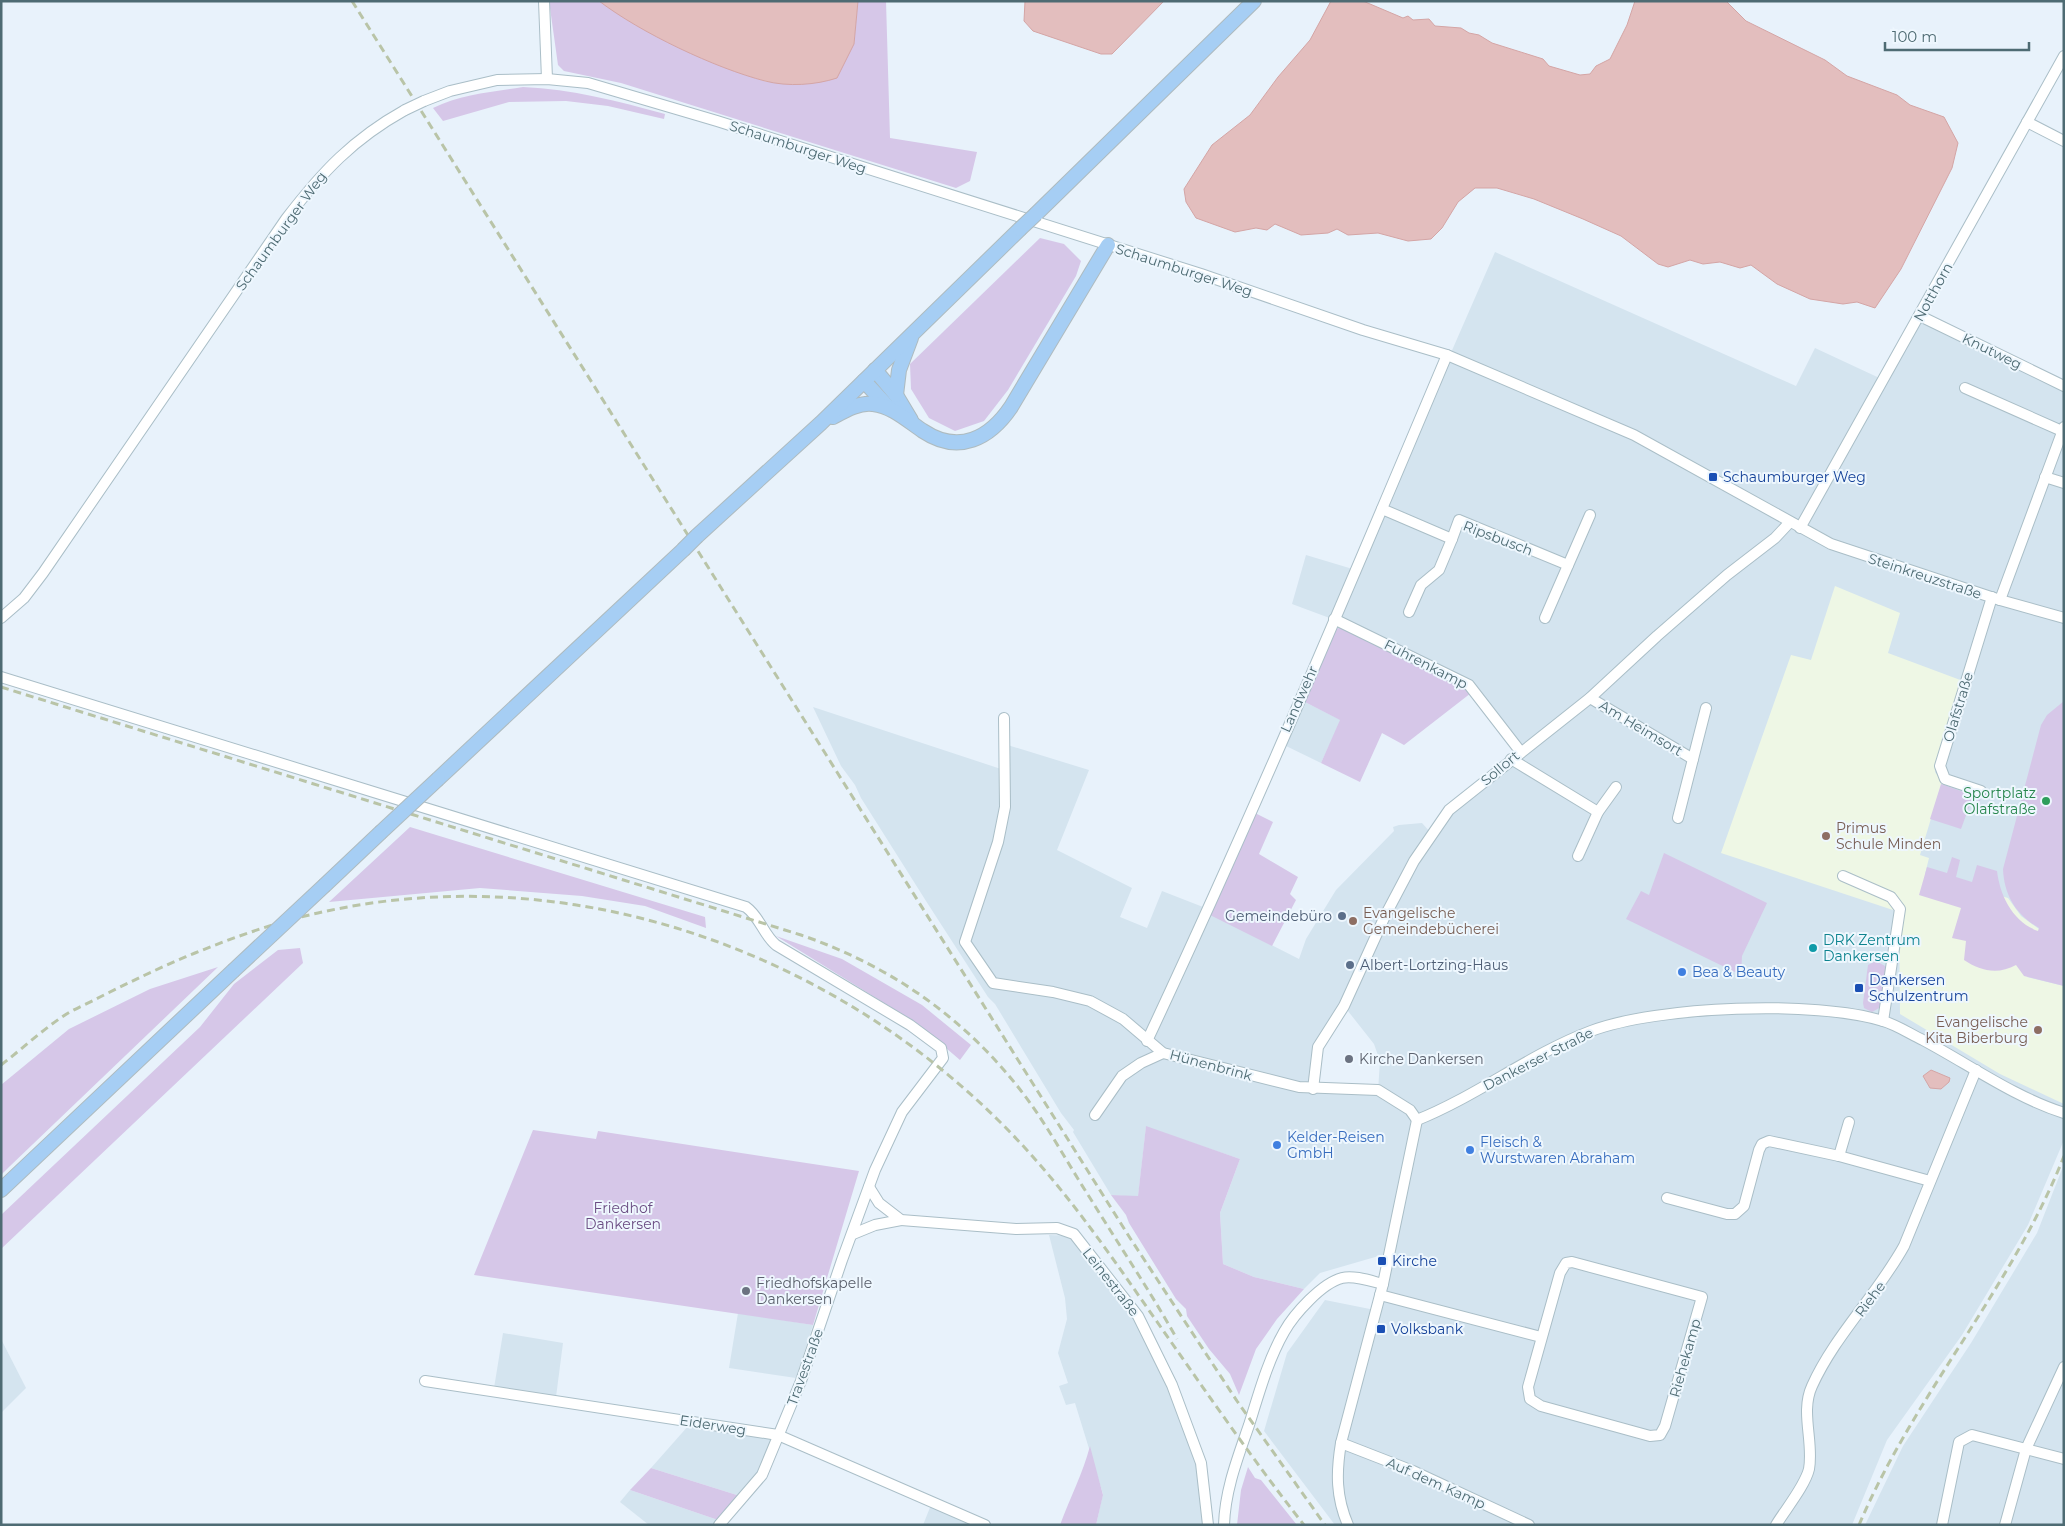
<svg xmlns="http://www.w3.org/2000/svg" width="2065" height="1526" font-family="Montserrat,sans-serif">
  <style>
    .residential { fill: #d4e4ef; fill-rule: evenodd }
    .education { fill: #eef7e5 }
    .green { fill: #d6c7e8 }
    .water { fill: #e3bebe; stroke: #d4a5a5 }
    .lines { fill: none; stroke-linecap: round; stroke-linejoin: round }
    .minor-casing { stroke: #aabec7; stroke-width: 12 }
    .major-casing { stroke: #aebbbf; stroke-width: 16 }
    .minor { stroke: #fff; stroke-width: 10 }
    .major { stroke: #a6cef4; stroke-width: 14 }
    .rail { stroke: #b9c4a7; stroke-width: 3; stroke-dasharray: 8 5; stroke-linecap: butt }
    .minor-bridge-casing { stroke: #aabec7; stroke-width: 12; stroke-linecap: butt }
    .major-bridge-casing { stroke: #aebbbf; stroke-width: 16; stroke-linecap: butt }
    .minor-bridge { stroke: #fff; stroke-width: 10 }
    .major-bridge { stroke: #a6cef4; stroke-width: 14 }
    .transit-dot { fill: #1a4fb4; stroke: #eef7fe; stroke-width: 2 }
    .leisure-dot { fill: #2e9e5b; stroke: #eef7fe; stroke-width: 2 }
    .education-dot { fill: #8d6e63; stroke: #eef7fe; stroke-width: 2 }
    .service-dot { fill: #5c6f8a; stroke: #eef7fe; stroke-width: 2 }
    .culture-dot { fill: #0f9aa8; stroke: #eef7fe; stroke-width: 2 }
    .shop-dot { fill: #3f7fe0; stroke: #eef7fe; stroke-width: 2 }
    .worship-dot { fill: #6b7280; stroke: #eef7fe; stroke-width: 2 }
    .labels { text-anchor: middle; stroke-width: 4; stroke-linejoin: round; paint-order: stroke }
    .street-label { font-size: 14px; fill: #4e6b73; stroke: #eef7fe }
    .transit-label { font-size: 14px; fill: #164399; stroke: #eef7fe; text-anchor: start }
    .leisure-label { font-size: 14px; fill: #27864d; stroke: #eef7fe; text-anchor: end }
    .education-label { font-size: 14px; fill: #785e54; stroke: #eef7fe; text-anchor: start }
    .service-label { font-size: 14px; fill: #4e5e75; stroke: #eef7fe; text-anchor: end }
    .culture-label { font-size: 14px; fill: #0d838f; stroke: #eef7fe; text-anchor: start }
    .shop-label { font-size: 14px; fill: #366cbe; stroke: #eef7fe; text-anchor: start }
    .worship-label { font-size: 14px; fill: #5b616d; stroke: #eef7fe; text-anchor: start }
    .park-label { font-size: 14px; fill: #6b4d83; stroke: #eef7fe }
  </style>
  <rect width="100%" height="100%" fill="#e8f2fb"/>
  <!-- residential -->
  <g class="residential">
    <path d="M1495,252l301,134 19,-38 73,34 34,-62 142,66v754l-36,85 -66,110 -75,105 -35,85h-517l-71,-94 23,-78 38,-53 50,10 14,-57 -69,20 -16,16 -50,-12 -31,-13 -3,-51 20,-54 -94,-32 -8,70 -27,-2 -38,-63 1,-2 -13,-17 -66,-109 -7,-7 -62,-96 -65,-103 -6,-13 -14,-19 -28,-59 188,62v-26l88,27 -32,80 75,38 -12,29 27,11 15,-37 41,16 -1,3 97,49 7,-20 30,-49 58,-59 -1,-4 6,-2 23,-2 9,10 87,-81 -44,-61 -131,-68 -51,-19 14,-49 50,15zM1344,1006l30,38 6,17 -2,30 -65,-2 13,-58z"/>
    <polygon points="1303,701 1341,720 1321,763 1284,745"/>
    <polygon points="2064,1164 2064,1525 1865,1525 1903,1446 1971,1343 2037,1233"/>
    <polygon points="1049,1235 1077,1236 1140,1314 1203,1461 1212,1525 1096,1525 1103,1494 1075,1403 1066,1405 1059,1386 1068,1383 1058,1353 1067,1319 1065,1298"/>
    <polygon points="738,1313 813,1325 796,1378 729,1368"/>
    <polygon points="503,1333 563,1343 556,1397 494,1388"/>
    <polygon points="1,1339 26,1388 1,1413"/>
    <polygon points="689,1425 770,1438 771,1443 757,1476 740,1496 651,1468"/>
    <polygon points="630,1490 718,1520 714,1525 649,1525 620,1502"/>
    <polygon points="931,1505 978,1525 923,1525"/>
  </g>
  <!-- education -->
  <polygon class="education" points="1835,586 1900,613 1888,653 1963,681 1935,772 1942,782 1920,855 1929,858 1925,874 2008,898 2021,916 2039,929 2027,977 2064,986 2064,1104 2000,1074 1900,1014 1899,912 1721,853 1791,655 1811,660"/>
  <!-- green -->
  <g class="green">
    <polygon points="549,1 599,1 652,34 718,65 767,82 854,44 858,1 886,1 890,138 977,152 970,181 956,188 621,83 564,71 558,65"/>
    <path d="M523,87c49,2 94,14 142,27l-1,5 -56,-13 -42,-5 -57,1 -66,19 -10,-13c28,-14 59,-16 90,-21z"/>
    <polygon points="1040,238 1064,244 1081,261 1076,276 1008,390 984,421 955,431 929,418 911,389 910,364"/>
    <polygon points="1343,627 1463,686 1471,693 1404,745 1382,733 1360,782 1321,763 1340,720 1303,701 1335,629"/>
    <path d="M2064,701v285l-40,-10 -8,-11c-18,10 -36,6 -52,-5l2,-19 -14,-3 9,-30 -42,-13 8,-28 20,6 5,-16 8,3 -4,17 16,5 5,-17 20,6c3,25 16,51 41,60l1,-3c-23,-13 -35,-33 -36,-59l38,-144 6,-10z"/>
    <polygon points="1941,784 1981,798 1980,801 1972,799 1961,829 1930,819"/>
    <polygon points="1255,813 1273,822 1259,854 1298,877 1290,894 1296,900 1272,946 1210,915"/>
    <polygon points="410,827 705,917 706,928 645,906 582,896 480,888 329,902"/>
    <polygon points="1664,853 1767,903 1742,956 1741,975 1626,919 1641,891 1649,895"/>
    <polygon points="776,936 842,959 922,1005 971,1045 960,1060 918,1024"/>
    <polygon points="300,948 303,963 1,1249 1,1215 200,1027 234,984 278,950"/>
    <polygon points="1876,961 1885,966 1886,970 1881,1007 1872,1012 1864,1008 1863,1003 1868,965"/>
    <polygon points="218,967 9,1167 1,1175 1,1085 69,1029 150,989"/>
    <polygon points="1146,1126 1240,1159 1220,1213 1223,1264 1254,1277 1304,1289 1277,1319 1256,1349 1239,1395 1230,1374 1209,1349 1187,1316 1186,1309 1176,1299 1129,1223 1126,1215 1111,1195 1138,1196"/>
    <polygon points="533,1130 596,1139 598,1131 859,1171 813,1325 474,1275"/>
    <path d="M1090,1446l13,49 -7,30h-36c10,-27 23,-52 30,-79z"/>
    <polygon points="1248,1467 1255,1478 1261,1480 1297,1525 1237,1525 1241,1490"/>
    <polygon points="651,1468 740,1496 718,1520 630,1490"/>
  </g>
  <!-- water -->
  <g class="water">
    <path d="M599,1h259l-4,43 -17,34c-21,7 -49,9 -72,3 -50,-13 -124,-48 -166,-80z"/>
    <polygon points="1025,1 1164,1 1112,54 1101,54 1033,31 1024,21"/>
    <polygon points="1331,1 1363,1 1403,18 1408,16 1413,20 1429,19 1435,26 1461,28 1469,33 1479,35 1492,43 1543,59 1549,66 1580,75 1590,74 1596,66 1610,59 1627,25 1635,1 1726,1 1746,21 1825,60 1847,76 1897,95 1910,105 1944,117 1958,143 1952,168 1901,269 1875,308 1857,302 1843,304 1810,299 1777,284 1751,265 1740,268 1720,262 1703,264 1690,260 1668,267 1658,264 1621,236 1583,219 1534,199 1497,188 1475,188 1458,202 1442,228 1431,239 1408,241 1378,233 1348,235 1337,229 1328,233 1301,235 1275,224 1267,230 1256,228 1235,232 1196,218 1186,202 1184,189 1212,145 1250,115 1278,77 1310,40"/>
    <polygon points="1931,1070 1950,1078 1949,1082 1941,1089 1930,1088 1923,1076"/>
  </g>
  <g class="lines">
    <!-- minor casing -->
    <g class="minor-casing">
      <g id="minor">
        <polyline points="544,1 547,79"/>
        <polyline points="424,101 450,91 497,80 547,79 588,83 717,121 1201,274 1363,330 1447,355 1634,435 1831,544 2000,600 2064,618"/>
        <polyline points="2027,122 2064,141"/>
        <polyline points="1920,316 2064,386"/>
        <polyline points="1965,388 2062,431"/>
        <polyline points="2045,477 2064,483"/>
        <polyline points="1382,509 1452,539 1459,520 1568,565"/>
        <polyline points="1800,528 2064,56"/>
        <polyline points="2000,600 2064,427"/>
        <polyline points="1409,612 1421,585 1439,570 1452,539"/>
        <path d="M1,618l23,-20 19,-25 243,-354c36,-47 67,-80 119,-109"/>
        <polyline points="1545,618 1590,515"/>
        <polyline points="1334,619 1469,685 1520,751"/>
        <path d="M1,677l745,230c14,10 17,27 30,38l134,80 31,23 2,10 -41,54 -27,58 -33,90 -41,121 -39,94 -43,50"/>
        <polyline points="1590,698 1693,759"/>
        <polyline points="1004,718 1005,807 998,842 965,942 993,983 1053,992 1090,1001 1123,1019 1163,1053 1299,1087 1378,1090 1410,1110 1417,1120"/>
        <polyline points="1511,759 1598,812"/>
        <polyline points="1981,791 1945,779 1940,766 1992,597"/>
        <polyline points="1678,818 1706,708"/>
        <polyline points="1578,856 1598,812 1616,787"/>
        <polyline points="1843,876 1891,897 1900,909 1883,1021"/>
        <path d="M1147,1041c106,-226 203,-456 300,-686"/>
        <polyline points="1313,1089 1318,1047 1344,1006 1385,916 1414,861 1449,810 1590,698 1657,636 1727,575 1775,538 1790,522"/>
        <polyline points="1095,1115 1122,1076 1141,1063 1163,1053"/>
        <path d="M1417,1120c60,-24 113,-66 174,-89 66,-25 225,-31 292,-10 14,4 27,13 40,19 47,25 91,57 141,73"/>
        <polyline points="1839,1156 1849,1122"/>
        <polyline points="869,1187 879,1203 901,1220 1016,1229 1057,1228 1074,1234 1138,1316 1172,1385 1201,1463 1208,1525"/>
        <polyline points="1667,1198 1727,1214 1735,1214 1744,1206 1759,1150 1762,1144 1769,1141 1839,1156 1930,1181"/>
        <polyline points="853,1234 875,1225 901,1220"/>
        <polygon points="1572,1262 1702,1297 1665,1426 1660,1435 1650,1436 1541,1406 1530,1399 1528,1387 1560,1273 1566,1263"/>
        <polyline points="1380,1295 1541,1337"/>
        <polyline points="425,1381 778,1435 985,1525"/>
        <polyline points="1341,1443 1413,1471 1529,1525"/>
        <path d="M1224,1525c1,-35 14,-68 25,-100 10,-32 19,-65 35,-93 10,-18 38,-49 58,-54 12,-3 29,3 41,6"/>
        <path d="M1348,1525c-12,-28 -12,-52 -7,-82l42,-159 34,-164"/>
        <path d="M1776,1525c9,-15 29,-39 33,-56 5,-27 -9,-57 3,-83 23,-51 65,-91 92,-140l72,-176"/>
        <polyline points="1942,1525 1959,1442 1972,1435 2064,1459"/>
        <polyline points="2005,1525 2026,1449 2064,1367"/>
      </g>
    </g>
    <!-- major casing -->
    <g class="major-casing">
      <g id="major">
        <polyline points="1036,214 1254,1"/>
        <polyline points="875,370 896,395 911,420"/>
        <polyline points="864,381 889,408"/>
        <polyline points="896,395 899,370 911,338"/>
        <path d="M833,417c11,-6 26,-15 40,-13 19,2 35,17 50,27 36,24 67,7 88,-24l97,-162"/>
        <polyline points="697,536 821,423 1020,229"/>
        <polyline points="438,779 683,550"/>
        <polyline points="325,885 380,833"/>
        <polyline points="1,1190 233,971"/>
      </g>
    </g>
    <!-- minor -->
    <use href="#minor" class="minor"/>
    <!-- major -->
    <use href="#major" class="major"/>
    <!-- rail -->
    <g class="rail">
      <polyline points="352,1 1130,1238 1237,1401 1325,1525"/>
      <path d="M1,687l800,248c90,31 166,84 224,161 24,32 43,68 65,102 29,47 60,93 87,141"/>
      <path d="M1,1065c21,-16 41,-35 64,-50 11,-7 24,-12 35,-18 32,-16 63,-31 95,-44 40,-16 81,-31 123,-40 244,-56 504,33 680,207 54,53 98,114 141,176 54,77 107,155 165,229"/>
      <path d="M1859,1525c55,-130 153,-237 205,-369"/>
    </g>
    <!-- minor-bridge casing -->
    <g class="minor-bridge-casing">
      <polyline id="minor-bridge" points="405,110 424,101"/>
    </g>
    <!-- major-bridge casing -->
    <g class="major-bridge-casing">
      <g id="major-bridge">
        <polyline points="1020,229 1036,214"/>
        <polyline points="683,550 697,536"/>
        <polyline points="380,833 438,779"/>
        <polyline points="233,971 325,885"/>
      </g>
    </g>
    <!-- minor-bridge -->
    <use href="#minor-bridge" class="minor-bridge"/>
    <!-- major-bridge -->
    <use href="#major-bridge" class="major-bridge"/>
  </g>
  <!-- markers -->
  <g class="transit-dot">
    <rect x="1708" y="472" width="10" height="10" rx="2.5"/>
    <rect x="1854" y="983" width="10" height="10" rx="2.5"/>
    <rect x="1377" y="1256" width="10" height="10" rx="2.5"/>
    <rect x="1376" y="1324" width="10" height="10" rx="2.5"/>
  </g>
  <circle class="leisure-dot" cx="2046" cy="801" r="5"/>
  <g class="education-dot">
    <circle cx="1826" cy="836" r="5"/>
    <circle cx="1353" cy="921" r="5"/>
    <circle cx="2038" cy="1030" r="5"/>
  </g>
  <g class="service-dot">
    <circle cx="1342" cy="916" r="5"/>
    <circle cx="1350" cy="965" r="5"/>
  </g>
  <circle class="culture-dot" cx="1813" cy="948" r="5"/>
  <g class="shop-dot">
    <circle cx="1682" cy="972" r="5"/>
    <circle cx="1277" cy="1145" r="5"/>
    <circle cx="1470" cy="1150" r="5"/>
  </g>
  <g class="worship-dot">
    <circle cx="1349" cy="1059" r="5"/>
    <circle cx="746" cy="1291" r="5"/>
  </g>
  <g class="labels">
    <!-- street labels -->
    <g class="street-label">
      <text transform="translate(798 147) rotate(18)" y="5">Schaumburger Weg</text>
      <text transform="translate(281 231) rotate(-54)" y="5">Schaumburger Weg</text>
      <text transform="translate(1184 270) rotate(18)" y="5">Schaumburger Weg</text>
      <text transform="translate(1933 292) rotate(-61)" y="5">Notthorn</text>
      <text transform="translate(1992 351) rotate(26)" y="5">Knutweg</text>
      <text transform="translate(1498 538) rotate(21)" y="5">Ripsbusch</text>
      <text transform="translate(1925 576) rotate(18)" y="5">Steinkreuzstraße</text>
      <text transform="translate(1426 664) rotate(27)" y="5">Fuhrenkamp</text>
      <text transform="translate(1299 699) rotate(-66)" y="5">Landwehr</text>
      <text transform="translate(1958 707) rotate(-73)" y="5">Olafstraße</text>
      <text transform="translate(1641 728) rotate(31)" y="5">Am Heimsort</text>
      <text transform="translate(1500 768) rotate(-40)" y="5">Sollort</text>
      <text transform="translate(1538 1059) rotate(-27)" y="5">Dankerser Straße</text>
      <text transform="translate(1211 1065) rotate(15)" y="5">Hünenbrink</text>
      <text transform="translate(1111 1282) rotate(52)" y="5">Leinestraße</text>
      <text transform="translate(1870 1299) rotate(-53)" y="5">Riehe</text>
      <text transform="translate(1685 1358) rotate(-74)" y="5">Riehekamp</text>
      <text transform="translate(805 1367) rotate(-70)" y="5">Travestraße</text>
      <text transform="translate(713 1425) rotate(9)" y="5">Eiderweg</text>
      <text transform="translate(1436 1483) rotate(24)" y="5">Auf dem Kamp</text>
    </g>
    <!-- transit labels -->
    <g class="transit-label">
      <text x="1723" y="482">Schaumburger Weg</text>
      <text x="1869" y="985">Dankersen<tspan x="1869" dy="16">Schulzentrum</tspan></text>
      <text x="1392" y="1266">Kirche</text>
      <text x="1391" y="1334">Volksbank</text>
    </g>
    <!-- leisure labels -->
    <g class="leisure-label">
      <text x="2036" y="798">Sportplatz<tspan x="2036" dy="16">Olafstraße</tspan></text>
    </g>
    <!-- education labels -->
    <g class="education-label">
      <text x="1836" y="833">Primus<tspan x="1836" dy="16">Schule Minden</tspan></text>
      <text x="1363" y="918">Evangelische<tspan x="1363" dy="16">Gemeindebücherei</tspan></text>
      <text x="2028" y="1027" text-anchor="end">Evangelische<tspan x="2028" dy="16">Kita Biberburg</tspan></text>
    </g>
    <!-- service labels -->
    <g class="service-label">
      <text x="1332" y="921">Gemeindebüro</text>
      <text x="1360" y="970" text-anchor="start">Albert-Lortzing-Haus</text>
    </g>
    <!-- culture labels -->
    <g class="culture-label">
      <text x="1823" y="945">DRK Zentrum<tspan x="1823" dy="16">Dankersen</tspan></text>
    </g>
    <!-- shop labels -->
    <g class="shop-label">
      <text x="1692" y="977">Bea &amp; Beauty</text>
      <text x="1287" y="1142">Kelder-Reisen<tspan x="1287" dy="16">GmbH</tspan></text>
      <text x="1480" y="1147">Fleisch &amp;<tspan x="1480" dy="16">Wurstwaren Abraham</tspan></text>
    </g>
    <!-- worship labels -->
    <g class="worship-label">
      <text x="1359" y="1064">Kirche Dankersen</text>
      <text x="756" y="1288">Friedhofskapelle<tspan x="756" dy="16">Dankersen</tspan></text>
    </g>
    <!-- park labels -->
    <g class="park-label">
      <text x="623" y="1213">Friedhof<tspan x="623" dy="16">Dankersen</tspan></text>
    </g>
  </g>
  <!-- border -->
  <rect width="2065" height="1526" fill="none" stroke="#4e6b73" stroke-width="5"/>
  <!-- scale -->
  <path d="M1885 42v8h144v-8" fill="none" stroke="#4e6b73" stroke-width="2.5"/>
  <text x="1892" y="42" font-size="15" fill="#4e6b73" stroke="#eef7fe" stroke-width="4" paint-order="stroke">100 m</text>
</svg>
